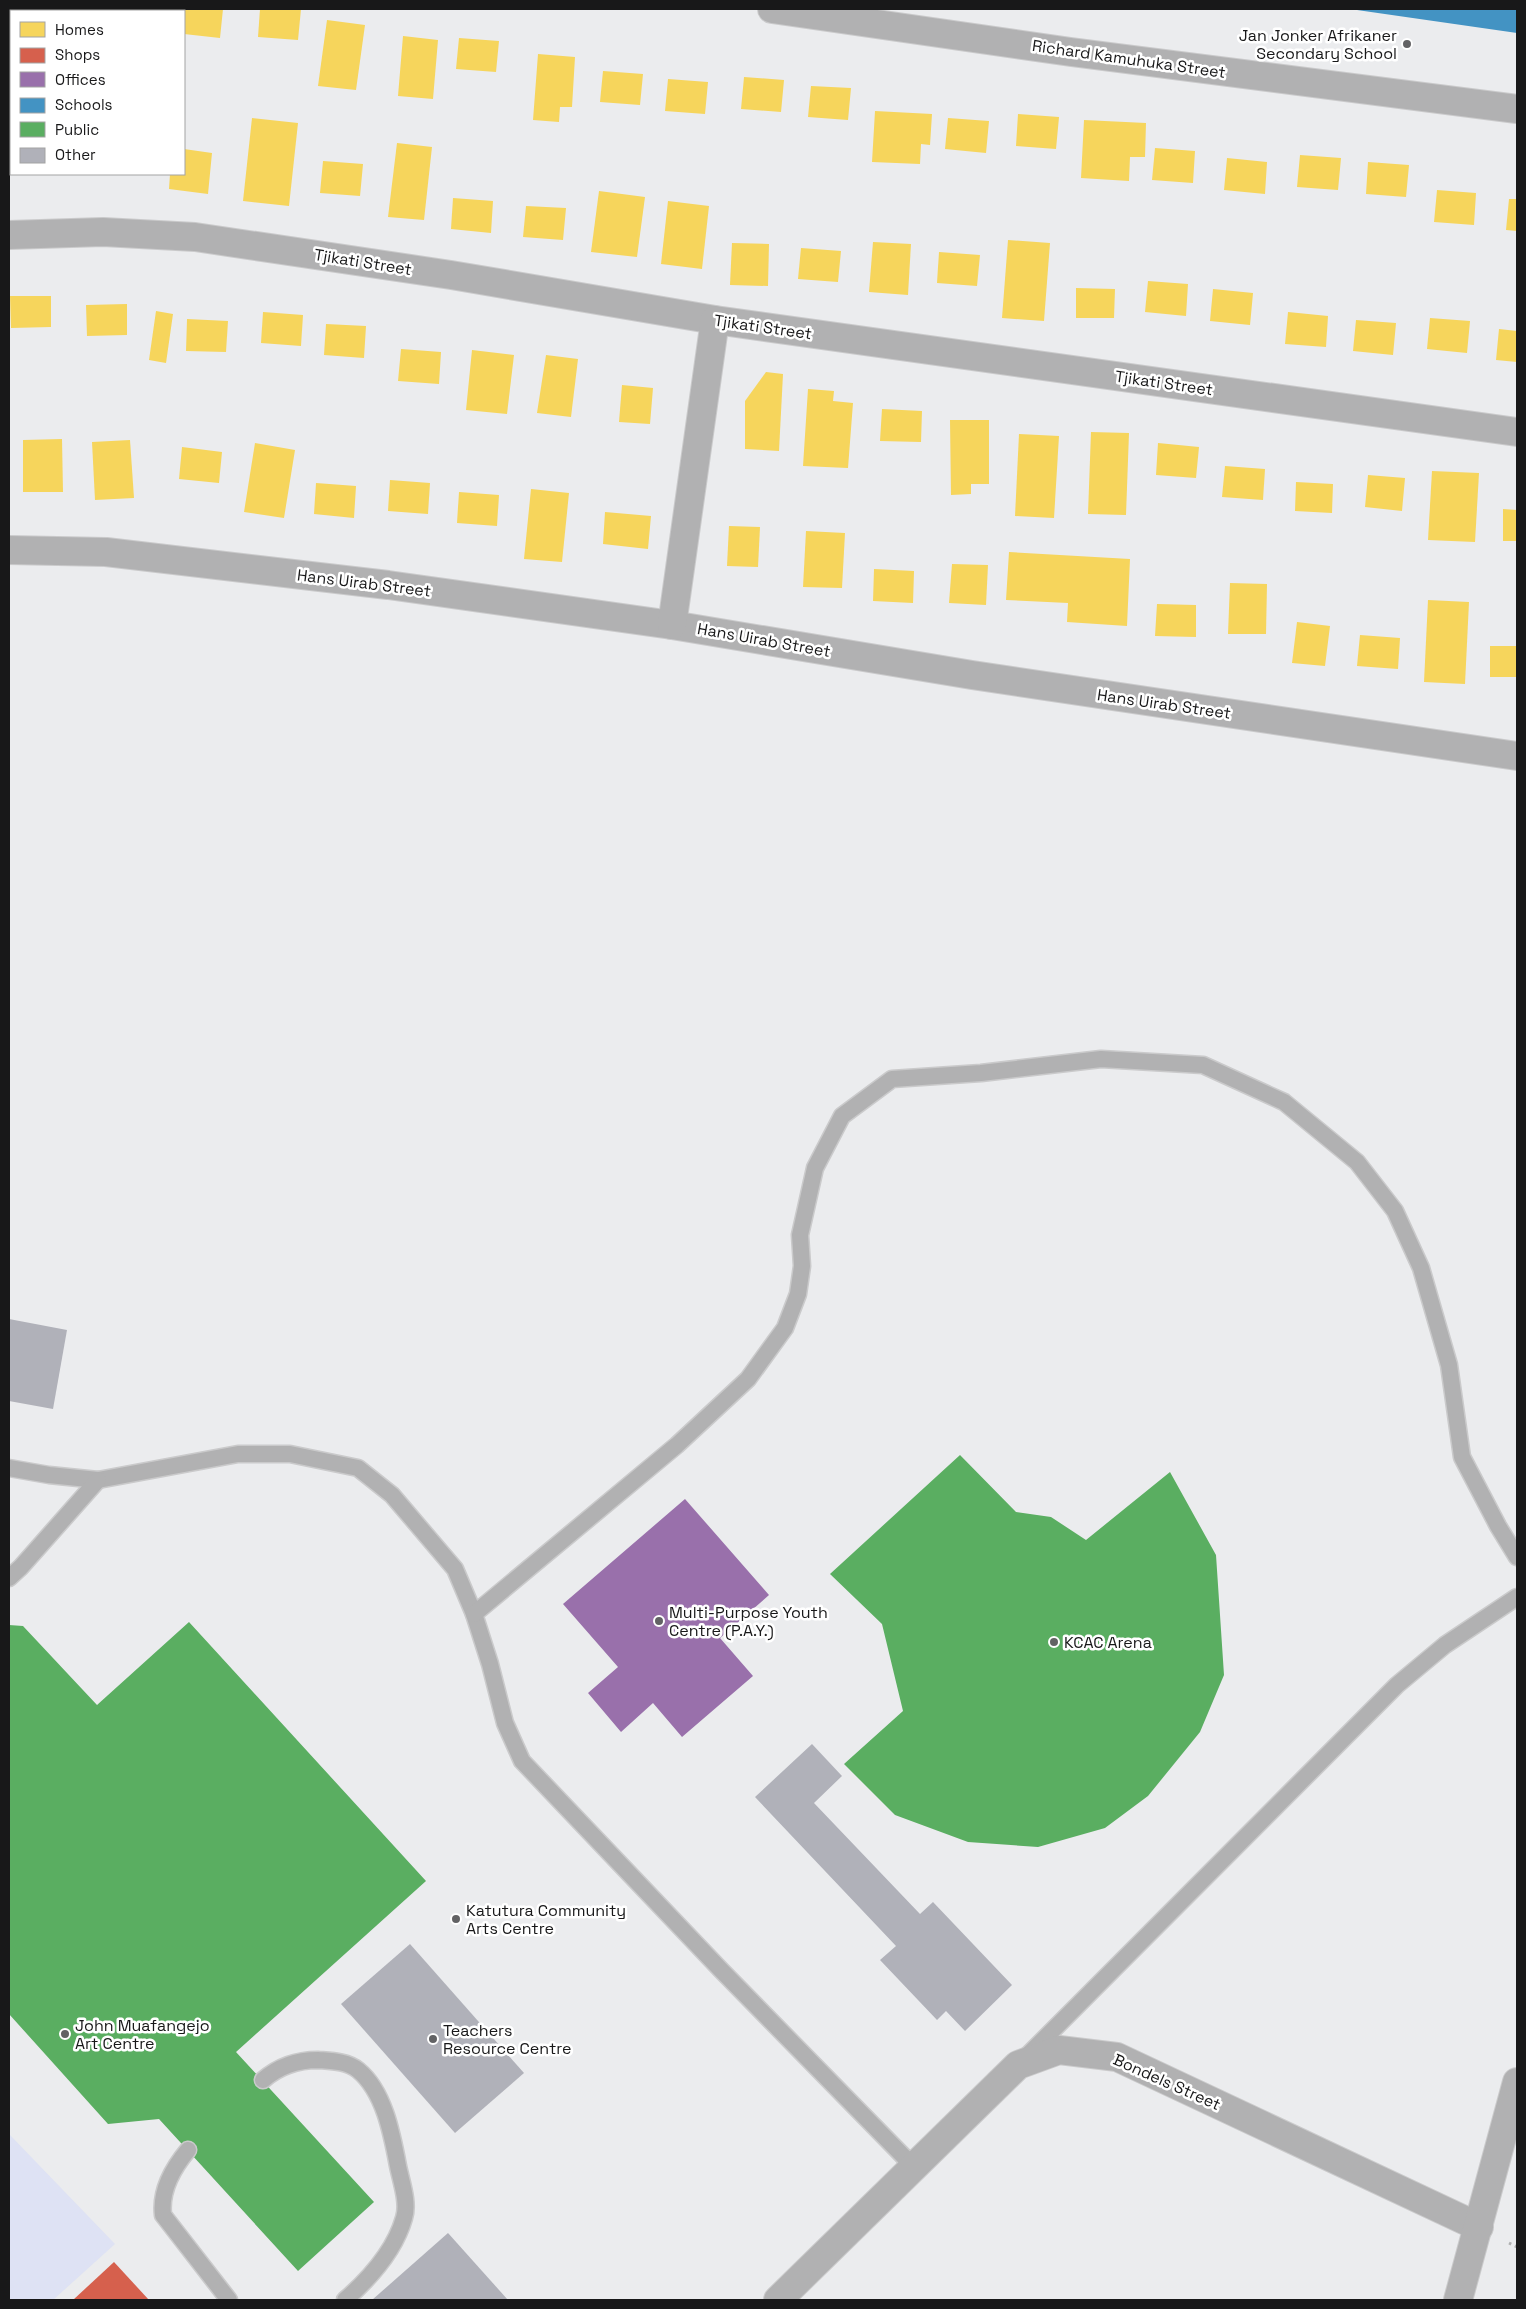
<svg xmlns="http://www.w3.org/2000/svg" width="1526" height="2309" font-family="'Space Grotesk',sans-serif">
<style>
.green{fill:#dee2f4}
.homes{fill:#f6d55c}
.shops{fill:#d6604d}
.offices{fill:#9970ab}
.schools{fill:#4393c3}
.public{fill:#5aae61}
.building{fill:#b0b1b9}
.lines{fill:none;stroke-linecap:round;stroke-linejoin:round}
.service-casing{stroke:#cacacb;stroke-width:19}
.minor-casing{stroke:#cacacb;stroke-width:30}
.tertiary-casing{stroke:#cacacb;stroke-width:30}
.path{stroke:#b0b0b1;stroke-width:3;stroke-dasharray:2.5 4;stroke-linecap:butt}
.service{stroke:#b1b1b2;stroke-width:16}
.minor{stroke:#b1b1b2;stroke-width:28}
.tertiary{stroke:#b1b1b2;stroke-width:28}
.poi-dot{fill:#626264;stroke:#fff;stroke-width:2}
.labels{text-anchor:middle;dominant-baseline:central;stroke-width:5;stroke-linejoin:round;paint-order:stroke}
.poi-label{font-size:16px;fill:#181819;stroke:#fff;text-anchor:start}
.street-label{font-size:16px;fill:#181819;stroke:#fff}
</style>
<rect width="100%" height="100%" fill="#ebecee"/>
<path class="green" d="M9 2134 115 2244 53 2300H9Z"/>
<g class="homes">
<rect x="10" y="9" width="41" height="2"/>
<rect x="82" y="9" width="35" height="2"/>
<path d="M166 9H223L220 38 184 34V11H166Z"/>
<path d="M260 9H301L298 40 258 37Z"/>
<path d="M327 20 365 25 356 90 318 86Z"/>
<path d="M403 36 438 40 433 99 398 96Z"/>
<path d="M459 38 499 41 496 72 456 69Z"/>
<path d="M538 54 575 57 572 107H560L559 122 533 120Z"/>
<path d="M603 71 643 74 640 105 600 102Z"/>
<path d="M744 77 784 80 781 112 741 109Z"/>
<path d="M668 79 708 82 705 114 665 111Z"/>
<path d="M811 86 851 88 848 120 808 117Z"/>
<path d="M875 111 932 114 930 145 921 144 920 164 872 162Z"/>
<path d="M1018 114 1059 117 1056 149 1016 146Z"/>
<path d="M252 118 298 123 289 206 243 201Z"/>
<path d="M948 118 989 121 986 153 945 149Z"/>
<path d="M1084 120 1146 123 1145 157H1130L1129 181 1081 178Z"/>
<path d="M397 143 432 147 424 220 388 217Z"/>
<path d="M1155 148 1195 151 1193 183 1152 180Z"/>
<path d="M184 149 212 153 208 194 169 189 170 174H184Z"/>
<path d="M1300 155 1341 158 1338 190 1297 187Z"/>
<path d="M1227 158 1267 162 1265 194 1224 190Z"/>
<path d="M323 161 363 164 360 196 320 193Z"/>
<path d="M1368 162 1409 165 1406 197 1366 194Z"/>
<path d="M1437 190 1476 193 1474 225 1434 222Z"/>
<path d="M599 191 645 197 637 257 591 252Z"/>
<path d="M453 198 493 201 491 233 451 229Z"/>
<path d="M1509 199H1517V231L1506 230Z"/>
<path d="M668 201 709 206 702 269 661 264Z"/>
<path d="M526 206 566 208 563 240 523 237Z"/>
<path d="M1008 240 1050 243 1044 321 1002 318Z"/>
<path d="M873 242 911 244 908 295 869 292Z"/>
<path d="M732 243 769 244 768 286 730 285Z"/>
<path d="M801 248 841 251 838 282 798 279Z"/>
<path d="M939 252 980 255 977 286 937 283Z"/>
<path d="M1148 281 1188 284 1186 316 1145 312Z"/>
<path d="M1076 288 1115 289 1114 318H1076Z"/>
<path d="M1213 289 1253 293 1250 325 1210 321Z"/>
<path d="M10 296H51V327L11 328Z"/>
<path d="M127 304V335L87 336 86 305Z"/>
<path d="M156 311 173 314 166 363 149 360Z"/>
<path d="M263 312 303 315 301 346 261 343Z"/>
<path d="M1288 312 1328 316 1326 347 1285 344Z"/>
<path d="M1430 318 1470 321 1467 353 1427 349Z"/>
<path d="M187 319 228 321 226 352 186 351Z"/>
<path d="M1356 320 1396 323 1393 355 1353 351Z"/>
<path d="M326 324 366 326 364 358 324 355Z"/>
<path d="M1499 329 1517 331V362L1496 360Z"/>
<path d="M401 349 441 352 439 384 398 381Z"/>
<path d="M472 350 514 355 507 414 466 410Z"/>
<path d="M546 355 578 359 571 417 537 413Z"/>
<path d="M766 372 783 374 779 451 745 449V401Z"/>
<path d="M622 385 653 388 650 424 619 422Z"/>
<path d="M808 389 834 391 833 401 853 403 848 468 803 466Z"/>
<path d="M882 409 922 411 921 442 880 441Z"/>
<path d="M950 420H989V484H971V494L951 495Z"/>
<path d="M1091 432 1129 433 1126 515 1088 514Z"/>
<path d="M1019 434 1059 436 1054 518 1015 516Z"/>
<path d="M62 439 63 492H23V440Z"/>
<path d="M130 440 134 498 95 500 92 442Z"/>
<path d="M255 443 295 450 284 518 244 512Z"/>
<path d="M1158 443 1199 447 1196 478 1156 475Z"/>
<path d="M182 447 222 452 219 483 179 479Z"/>
<path d="M1225 466 1265 469 1263 500 1222 497Z"/>
<path d="M1432 471 1479 473 1475 542 1428 540Z"/>
<path d="M1368 475 1405 478 1402 511 1365 507Z"/>
<path d="M390 480 430 483 428 514 388 511Z"/>
<path d="M1296 482 1333 484 1332 513 1295 511Z"/>
<path d="M316 483 356 486 354 518 314 514Z"/>
<path d="M531 489 569 493 562 562 524 559Z"/>
<path d="M459 492 499 495 497 526 457 523Z"/>
<path d="M1503 509 1517 510V541H1503Z"/>
<path d="M605 512 651 516 648 549 603 544Z"/>
<path d="M729 526 760 527 758 567 727 566Z"/>
<path d="M806 531 845 533 842 588 803 587Z"/>
<path d="M1009 552 1130 559 1127 626 1067 622 1068 603 1006 600Z"/>
<path d="M952 564 988 565 986 605 949 603Z"/>
<path d="M874 569 914 571 913 603 873 601Z"/>
<path d="M1230 583 1267 584 1266 634H1228Z"/>
<path d="M1428 600 1469 602 1465 684 1424 682Z"/>
<path d="M1157 604 1196 605V637L1155 636Z"/>
<path d="M1297 622 1330 626 1325 666 1292 663Z"/>
<path d="M1360 635 1400 638 1398 669 1357 666Z"/>
<rect x="1490" y="646" width="27" height="31"/>
</g>
<path class="shops" d="M114 2262 149 2300H73Z"/>
<path class="offices" d="M685 1499 769 1595 720 1638 753 1676 682 1737 653 1703 621 1732 588 1693 618 1667 563 1604Z"/>
<path class="schools" d="M1358 9H1517V33L1357 10Z"/>
<g class="public">
<path d="M960 1455 1016 1512 1051 1517 1086 1540 1170 1472 1216 1555 1224 1675 1200 1732 1148 1796 1105 1828 1038 1847 968 1842 895 1815 844 1764 903 1711 882 1624 830 1574Z"/>
<path d="M189 1622 426 1881 236 2052 374 2202 298 2271 159 2119 108 2124 9 2014V1625L23 1626 97 1705Z"/>
</g>
<g class="building">
<path d="M9 1319 67 1330 53 1409 9 1401Z"/>
<path d="M812 1744 842 1776 814 1803 920 1914 933 1902 1012 1985 965 2031 946 2011 937 2020 880 1960 896 1946 755 1797Z"/>
<path d="M410 1944 524 2073 455 2133 341 2004Z"/>
<path d="M448 2233 508 2300H372Z"/>
</g>
<g class="lines">
<defs>
<g id="service">
<path d="M9 1468 49 1475 98 1480 238 1454H290L358 1468 392 1495 455 1569 474 1614 490 1664 505 1723 522 1761 721 1970 914 2167"/>
<path d="M9 1578 21 1567 98 1480"/>
<path d="M474 1614 677 1445 748 1379 785 1328 798 1294 802 1266 800 1235 815 1168 842 1116 892 1079 981 1073 1101 1059 1203 1065 1284 1102 1357 1162 1395 1211 1421 1268 1449 1365 1462 1457 1498 1526 1517 1557"/>
<path d="M1026 2057 1397 1685 1445 1645 1517 1597"/>
<path d="M263 2080C279 2066 297 2060 318 2060 331 2061 347 2061 358 2070 384 2091 392 2134 398 2166 401 2181 409 2203 404 2218 395 2250 369 2279 345 2300"/>
<path d="M188 2150C173 2168 160 2190 163 2215L229 2300"/>
</g>
<g id="minor">
<path d="M772 9 1071 52 1517 109"/>
<path d="M9 235 103 232 195 237 451 275 715 320 1517 432"/>
<path d="M9 550 106 552 388 585 672 625 972 675 1517 756"/>
<path d="M672 625 715 320"/>
<path d="M778 2300 1018 2065 1059 2050 1117 2057 1479 2227"/>
</g>
<path id="tertiary" d="M1458 2300 1517 2082"/>
</defs>
<use href="#service" class="service-casing"/>
<use href="#minor" class="minor-casing"/>
<use href="#tertiary" class="tertiary-casing"/>
<path class="path" d="M1509 2243 1517 2247"/>
<use href="#service" class="service"/>
<use href="#minor" class="minor"/>
<use href="#tertiary" class="tertiary"/>
</g>
<g class="poi-dot">
<circle cx="1407" cy="44" r="5"/>
<circle cx="659" cy="1621" r="5"/>
<circle cx="1054" cy="1642" r="5"/>
<circle cx="456" cy="1919" r="5"/>
<circle cx="65" cy="2034" r="5"/>
<circle cx="433" cy="2039" r="5"/>
</g>
<g class="labels">
<g class="poi-label">
<text x="1397" y="35" text-anchor="end">Jan Jonker Afrikaner<tspan x="1397" dy="18">Secondary School</tspan></text>
<text x="669" y="1612">Multi-Purpose Youth<tspan x="669" dy="18">Centre (P.A.Y.)</tspan></text>
<text x="1064" y="1642">KCAC Arena</text>
<text x="466" y="1910">Katutura Community<tspan x="466" dy="18">Arts Centre</tspan></text>
<text x="75" y="2025">John Muafangejo<tspan x="75" dy="18">Art Centre</tspan></text>
<text x="443" y="2030">Teachers<tspan x="443" dy="18">Resource Centre</tspan></text>
</g>
<g class="street-label">
<text transform="translate(1129 59) rotate(8)">Richard Kamuhuka Street</text>
<text transform="translate(363 262) rotate(9)">Tjikati Street</text>
<text transform="translate(763 327) rotate(8)">Tjikati Street</text>
<text transform="translate(1164 383) rotate(8)">Tjikati Street</text>
<text transform="translate(364 583) rotate(7)">Hans Uirab Street</text>
<text transform="translate(764 640) rotate(10)">Hans Uirab Street</text>
<text transform="translate(1164 704) rotate(8)">Hans Uirab Street</text>
<text transform="translate(1167 2082) rotate(24)">Bondels Street</text>
</g>
</g>
<rect width="1526" height="2309" fill="none" stroke="#181819" stroke-width="20"/>
<rect x="10" y="10" width="175" height="165" fill="#ffffff" stroke="#a3a3a3"/>
<rect x="20" y="22" width="25" height="15" fill="#f6d55c" stroke="#a3a3a3"/>
<text x="55" y="35" font-size="15" fill="#181819">Homes</text>
<rect x="20" y="48" width="25" height="15" fill="#d6604d" stroke="#a3a3a3"/>
<text x="55" y="60" font-size="15" fill="#181819">Shops</text>
<rect x="20" y="72" width="25" height="15" fill="#9970ab" stroke="#a3a3a3"/>
<text x="55" y="85" font-size="15" fill="#181819">Offices</text>
<rect x="20" y="98" width="25" height="15" fill="#4393c3" stroke="#a3a3a3"/>
<text x="55" y="110" font-size="15" fill="#181819">Schools</text>
<rect x="20" y="122" width="25" height="15" fill="#5aae61" stroke="#a3a3a3"/>
<text x="55" y="135" font-size="15" fill="#181819">Public</text>
<rect x="20" y="148" width="25" height="15" fill="#b0b1b9" stroke="#a3a3a3"/>
<text x="55" y="160" font-size="15" fill="#181819">Other</text>
</svg>
